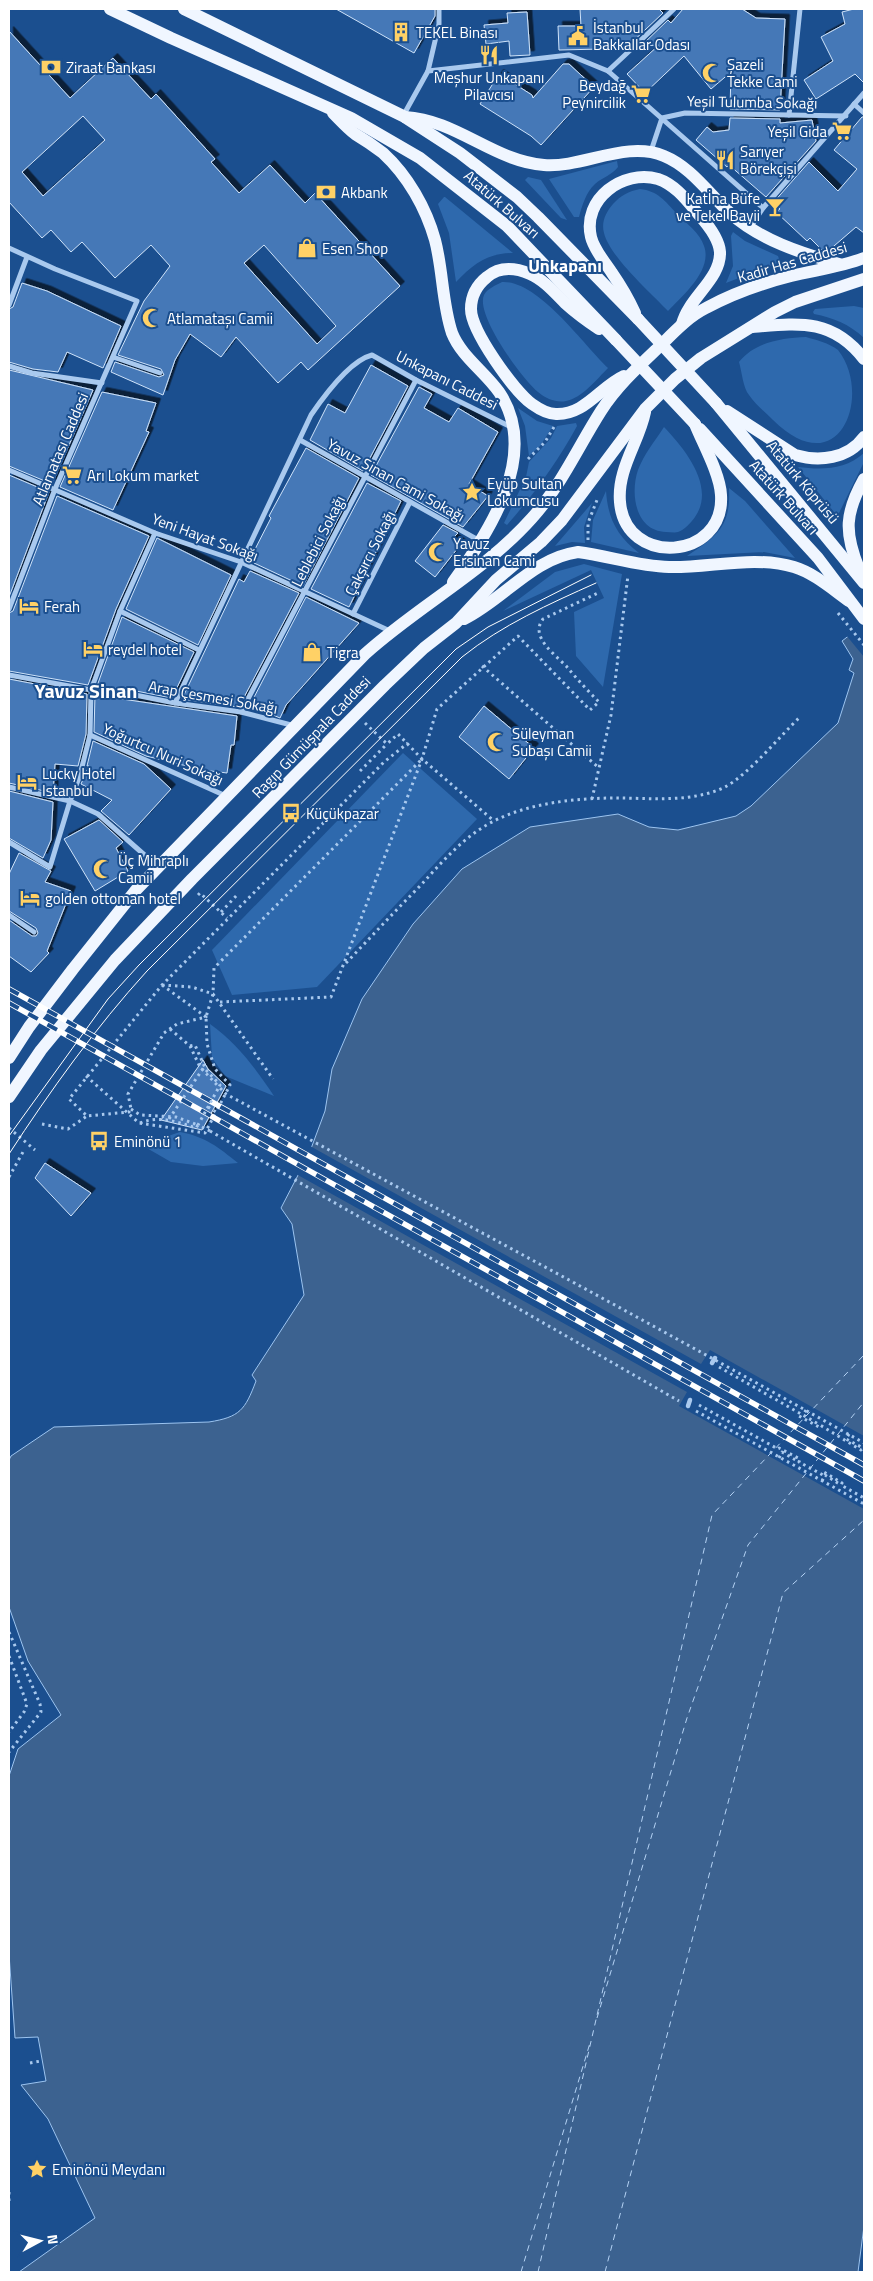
<svg xmlns="http://www.w3.org/2000/svg" width="873" height="2281" font-family="'Titillium Web',sans-serif">
<style>
.green{fill:#2e69ad}
.water{fill:#3c6290;stroke:#9cc4f0}
.pier{fill:#1b4f8f}
.lines{fill:none;stroke-linecap:round;stroke-linejoin:round}
.ferry{stroke:#b5d3f5;stroke-width:1;stroke-dasharray:6 5;stroke-linecap:butt}
.building{fill:#4478b7;stroke:#cfe3fa;fill-rule:evenodd;filter:url(#shadow)}
.path{stroke:#a9c9ee;stroke-width:3;stroke-dasharray:2.5 4;stroke-linecap:butt}
.pedestrian{stroke:#a9c9ee;stroke-width:4.5}
.minor{stroke:#a9c9ee;stroke-width:5}
.primary{stroke:#f0f6ff;stroke-width:12}
.tram{stroke:#fff;stroke-width:1}
.rail-casing{stroke:#fff;stroke-width:5.5}
.rail{stroke:#1b4f8f;stroke-width:4;stroke-dasharray:11;stroke-linecap:butt}
.path-bridge{stroke:#a9c9ee;stroke-width:3;stroke-dasharray:2.5 4;stroke-linecap:butt}
.primary-bridge{stroke:#f0f6ff;stroke-width:12}
.labels{text-anchor:middle;dominant-baseline:central;stroke-width:4;stroke-linejoin:round;paint-order:stroke}
.poi-label{font-size:15px;fill:#fff;stroke:#1b4f8f;text-anchor:start}
.street-label{font-size:15px;fill:#fff;stroke:#1b4f8f}
.quarter-label{font-size:18px;font-weight:bold;fill:#fff;stroke:#1b4f8f}
.district-label{font-size:20px;font-weight:bold;fill:#fff;stroke:#1b4f8f}
</style>
<defs>
<filter id="shadow"><feDropShadow dx="4.5" dy="-4.5" stdDeviation="0" flood-color="#0009"/></filter>
</defs>
<rect width="100%" height="100%" fill="#1b4f8f"/>
<g class="green">
<path d="M617 161 618 167C612 175 603 177 595 184 586 192 582 206 579 217H574L549 179Z"/>
<path d="M528 177 541 180 567 220 561 218 525 180Z"/>
<path d="M640 189C658 191 665 201 677 214 686 223 700 233 704 246 713 270 682 296 668 311 650 292 610 257 604 233 601 222 606 212 613 204 620 196 629 191 640 189Z"/>
<path d="M444 197H445L513 253C488 253 473 264 456 282L449 233 438 204Z"/>
<path d="M733 232 745 241 778 256 780 262 726 283 733 266 731 236Z"/>
<path d="M502 282C538 280 583 344 608 368 597 379 582 398 566 401 557 403 546 399 538 392 523 380 475 315 484 295 487 289 496 285 502 282Z"/>
<path d="M854 306 864 308V338C849 324 834 318 814 314L813 312 815 309Z"/>
<path d="M806 337C816 340 829 343 838 350 873 394 840 486 773 420 765 412 755 404 749 395 743 388 742 372 739 362 755 342 782 338 806 337Z"/>
<path d="M518 408 537 421 553 426 540 446 529 456 525 426Z"/>
<path d="M576 423 577 426C557 463 534 494 507 525L504 523 526 477 529 462 551 438 557 426Z"/>
<path d="M664 427C685 449 716 487 695 517 691 523 684 530 678 532 675 533 670 532 666 532 635 531 630 493 638 470 644 454 655 441 664 427Z"/>
<path d="M864 453V462L839 513 834 512 798 467C822 470 845 470 864 453Z"/>
<path d="M729 488 745 501 795 558 764 552 687 556C717 536 731 527 729 488Z"/>
<path d="M606 491C608 519 617 536 639 553L591 542 593 520Z"/>
<path d="M592 503 584 527 585 543 572 542 555 546Z"/>
<path d="M584 564 622 574 603 687 576 656 574 612 604 598 591 570 503 611 555 572Z"/>
<path d="M403 753 477 819 317 987 232 995 212 950Z"/>
<path d="M210 1024C237 1043 256 1069 274 1096L225 1076 212 1058Z"/>
<path d="M180 1132C206 1137 218 1147 238 1163L203 1166 171 1162 145 1147 162 1138Z"/>
</g>
<path class="water" d="M864 624V2226L858 2272H19L95 2218 48 2119 21 2085 46 2081 38 2037 15 2038 9 1954V1776L18 1749 61 1715 28 1661 9 1607V1460L11 1456 54 1427 209 1422C240 1417 245 1410 256 1381L252 1375 304 1295 292 1224 281 1208 309 1154 325 1111 332 1069 362 999 413 924 462 869 530 827 618 814 649 827 678 830 736 816 751 806 838 723 854 673 849 670 853 659 842 641Z"/>
<g class="pier">
<path d="M864 622V657L846 635Z"/>
<path d="M310 1146 701 1364 710 1350 864 1436V1509L679 1406 687 1392 296 1174Z"/>
</g>
<g class="lines">
<g class="ferry">
<path d="M597 2018 687 1718 748 1545 864 1402"/>
<path d="M521 2272 590 2043"/>
<path d="M538 2272 712 1515 864 1355"/>
<path d="M605 2272 783 1593 864 1520"/>
</g>
</g>
<g class="building">
<path d="M336 9H435V16L414 53Z"/>
<path d="M580 9H659L663 13 628 46 602 47V49L559 50 558 26H581Z"/>
<path d="M683 9H742L756 18 785 19 780 110 730 109 731 72 711 89 684 56 645 93 627 74 659 45 641 46 668 20 671 23Z"/>
<path d="M854 9H864V83L855 74 816 99 804 80 833 61 821 37 845 24 842 12Z"/>
<path d="M527 12 530 55 510 56 509 41 486 44 484 25 508 23 507 13Z"/>
<path d="M9 31 70 98 113 58 151 99 156 94 215 159 211 162 239 193 270 165 305 203 315 193 400 286 308 370 301 362 278 383 236 337 221 357 190 334 175 360 163 395 111 372 115 362 159 377 164 375 161 369 118 355 144 301 170 266 151 245 115 278 82 242 71 252 51 230 42 238 9 202ZM83 116 105 140 43 196 22 172ZM264 245 336 326 317 344 244 263Z"/>
<path d="M563 64H569L594 87 541 145 531 136 480 104 499 74 532 95 533 98Z"/>
<path d="M862 117H864V233L856 227 827 252 822 250 810 238 807 241 776 212 780 209 773 203 809 162 838 191 857 169 834 150Z"/>
<path d="M730 118 780 119V123L812 120 816 141 766 197 729 165 727 167 696 140 707 127 713 132 729 130Z"/>
<path d="M22 283 47 291 121 326 103 368 67 352 58 372 33 369 9 362V309L13 307Z"/>
<path d="M371 365 408 386 363 471 310 440 328 404 345 413Z"/>
<path d="M9 370 93 390 52 484 9 466Z"/>
<path d="M419 387 432 394 424 408 449 422 458 408 498 432 469 484 488 496 463 527 371 475Z"/>
<path d="M102 392 156 403 146 431 149 432 113 510 60 487Z"/>
<path d="M306 448 359 478 303 586 254 563 257 558 252 555 271 518 269 516Z"/>
<path d="M9 475 49 492 9 597Z"/>
<path d="M367 483 401 501 349 607 311 589Z"/>
<path d="M57 496 149 536 116 609 88 685 9 671V613L13 611Z"/>
<path d="M443 525 458 533 453 538 461 544 435 577 415 561Z"/>
<path d="M157 538 231 575 198 645 126 609Z"/>
<path d="M250 571 299 593 242 701 239 699 238 707 182 699 239 579 244 582Z"/>
<path d="M306 597 359 623 286 705 280 718 250 705Z"/>
<path d="M122 617 194 652 172 698 131 690 97 686Z"/>
<path d="M9 679 87 694 86 734 78 766 55 764 53 793 9 783Z"/>
<path d="M95 695 237 716 234 745H231L227 773 203 770 146 756 94 732Z"/>
<path d="M484 706 534 748 509 779 459 737Z"/>
<path d="M93 741 144 764 171 789 129 835 101 811 112 800 81 784 89 766H87Z"/>
<path d="M9 791 53 802 51 840 43 858 9 838Z"/>
<path d="M99 820 123 842 116 848 128 871 95 891 64 839Z"/>
<path d="M19 853 51 871 45 882 71 891 47 951 49 953 31 972 9 956V920L32 936H36L38 933 36 928 9 911V874Z"/>
<path d="M203 1060 208 1069 226 1086 202 1130 161 1120Z"/>
<path d="M45 1163 91 1193 71 1216 35 1178Z"/>
</g>
<g class="lines">
<g class="path">
<path d="M528 459 545 442 554 427"/>
<path d="M795 470 836 518"/>
<path d="M588 540V523L597 500"/>
<path d="M838 613 864 645"/>
<path d="M482 666 599 768"/>
<path d="M365 723 387 744 398 734 422 759 494 821"/>
<path d="M360 771 387 744"/>
<path d="M592 799 611 715 628 575"/>
<path d="M198 895 200 893 227 918"/>
<path d="M221 912 237 895"/>
<path d="M346 963C371 937 395 911 420 886 442 862 464 836 494 821 529 803 576 798 616 798 651 798 692 803 725 787 749 774 779 737 800 717"/>
<path d="M162 985 206 1017 177 1024 164 1033 128 1094 131 1109 129 1112 87 1116 69 1099 162 985 384 762 408 743"/>
<path d="M162 985 192 987 213 994 273 1079"/>
<path d="M220 1002 331 997 422 759 437 709 518 636 590 710 599 702C588 691 577 679 567 667 556 655 529 637 543 619L600 592"/>
<path d="M170 1029 190 1046 200 1067 219 1087"/>
<path d="M190 1046 195 1045 206 1070 220 1085 219 1087"/>
<path d="M86 1076 139 1123 205 1133 216 1112"/>
<path d="M208 1107 216 1112 230 1085 215 1069 207 1044 206 1017 213 994 214 968 421 760"/>
<path d="M131 1109 140 1115 176 1117 198 1125"/>
<path d="M169 1119 204 1067"/>
<path d="M140 1123C160 1115 177 1122 196 1128L198 1125"/>
<path d="M42 1124 68 1129 87 1116"/>
<path d="M9 1128 35 1150"/>
<path d="M210 1131 679 1401"/>
<path d="M9 1177 23 1152"/>
<path d="M719 1367 801 1414 799 1416 819 1427 820 1425 861 1450 863 1448 864 1449"/>
<path d="M699 1405 778 1449 779 1448 800 1459 799 1462 823 1475 824 1472 842 1483 841 1485 864 1498"/>
<path d="M806 1410 803 1415 820 1425"/>
<path d="M696 1411 864 1504"/>
<path d="M849 1434 846 1439 863 1448"/>
<path d="M779 1458 782 1452 799 1462"/>
<path d="M822 1481 825 1475 841 1485"/>
<path d="M9 1632 40 1704 41 1712 9 1752"/>
<path d="M9 1656 27 1704 24 1712 9 1732"/>
<path d="M30 2063 41 2061"/>
<path d="M9 2192V2204"/>
</g>
<g class="pedestrian">
<path d="M113 357 160 373"/>
<path d="M712 1363 715 1358"/>
<path d="M688 1406 690 1400"/>
</g>
<g class="minor">
<path d="M428 71 439 24V9"/>
<path d="M608 71 674 9"/>
<path d="M854 104 864 113"/>
<path d="M789 115 800 9"/>
<path d="M403 116 428 71 569 55 608 71 763 208"/>
<path d="M651 151 662 118 685 113 846 116"/>
<path d="M750 228 763 208 864 93"/>
<path d="M9 248 55 269 137 301 55 489 9 609"/>
<path d="M9 305 27 257"/>
<path d="M9 366 32 373 102 383"/>
<path d="M300 440 480 541"/>
<path d="M9 470 155 533 241 562 390 631"/>
<path d="M120 611 199 650"/>
<path d="M353 614 410 502"/>
<path d="M9 675 91 690 130 694 175 703 241 712 295 726"/>
<path d="M175 703 311 415C324 396 349 361 372 355L416 380 511 427"/>
<path d="M241 712 416 380"/>
<path d="M90 735 226 796"/>
<path d="M9 787 70 801 98 814 157 866"/>
<path d="M9 842 50 867 70 801 80 775 90 735 91 690 120 611 155 533"/>
<path d="M9 915 34 932"/>
</g>
<g class="primary">
<path d="M110 9 171 38 351 118 420 158 507 226 616 340"/>
<path d="M184 9 403 116 460 153 517 197 538 217 638 319"/>
<path d="M333 113C340 120 347 128 355 134 365 140 374 146 383 153 408 176 426 208 435 240 443 270 442 303 452 333 461 356 485 372 499 392 541 454 489 532 453 582"/>
<path d="M405 117C457 120 493 161 544 165 583 168 626 140 664 156 691 167 709 194 730 213 760 240 801 253 839 264"/>
<path d="M635 313C628 298 621 286 612 273 605 262 594 250 591 237 582 199 623 169 658 179 676 185 688 202 700 216 708 225 719 239 720 252 721 279 689 297 682 324"/>
<path d="M752 327C799 323 832 318 864 359"/>
<path d="M599 329C587 321 576 313 565 303 555 293 544 280 530 274 516 268 500 266 487 277 477 285 471 296 471 309 471 331 514 391 532 404 539 409 547 414 556 414 585 415 600 387 624 376"/>
<path d="M716 403 864 583"/>
<path d="M727 411 795 455C819 462 848 459 864 437"/>
<path d="M645 412C639 442 617 469 620 502 625 567 725 561 721 495 720 474 703 444 695 424"/>
<path d="M700 429 818 558 864 619"/>
<path d="M859 569C844 532 845 513 864 479"/>
<path d="M464 619C503 600 533 558 578 552 609 556 638 566 669 567 711 568 753 555 794 567 814 573 832 589 849 601"/>
<path d="M9 1058 29 1027 73 969 136 890 365 654C418 606 484 572 532 518 561 486 578 447 601 411 617 386 639 366 660 346 674 332 688 317 706 308 732 294 763 283 791 276 816 270 841 267 864 258"/>
<path d="M9 1097 41 1050 115 960 192 879 385 685 424 648 456 623 496 580 541 542 562 520 645 409 675 379 701 358 775 312 795 302 864 279"/>
</g>
<g class="tram">
<path d="M9 1136 108 999 139 965 456 649 488 627 591 575"/>
<path d="M9 1154C50 1091 96 1027 147 971L462 657C502 625 549 604 596 583"/>
</g>
<defs>
<g id="rail">
<path d="M9 989 864 1465"/>
<path d="M9 1003 864 1481"/>
</g>
</defs>
<use href="#rail" class="rail-casing"/>
<use href="#rail" class="rail"/>
<path class="path-bridge" d="M210 1131 198 1125 219 1087 226 1094C439 1210 653 1324 864 1443"/>
<g class="primary-bridge">
<path d="M638 319 716 403"/>
<path d="M616 340 695 424"/>
</g>
</g>
<defs>
<symbol id="building-bare" viewBox="-9 -9 18 18"><path d="M-4-6H4V6H1V3H-1V6H-4ZM-2.5-4.3h1.7v1.8h-1.7ZM.8-4.3h1.7v1.8H.8ZM-2.5-1h1.7V.8h-1.7ZM.8-1h1.7V.8H.8Z" fill="#ffd166" stroke="#1b4f8f" stroke-width="2.5" paint-order="stroke"/></symbol>
<symbol id="civic-bare" viewBox="-9 -9 18 18"><path d="M-.6-6.5H3V-4.5H.6V-3L4-1V1h2V6H-6V1h2V-1L-.6-3ZM-1.2 2.5V6h2.4V2.5Z" fill="#ffd166" stroke="#1b4f8f" stroke-width="2.5" paint-order="stroke"/></symbol>
<symbol id="restaurant-bare" viewBox="-9 -9 18 18"><path d="M-5-6h1v4h1v-4h1v4h1v-4h1v5L-1.5 .5V6h-2V.5L-5-1ZM5-6V6H3V1.5H1.5Q1.5-4 5-6Z" fill="#ffd166" stroke="#1b4f8f" stroke-width="2.5" paint-order="stroke"/></symbol>
<symbol id="bank-bare" viewBox="-9 -9 18 18"><path d="M-6-4H6V4H-6ZM0-2.3a2.3 2.3 0 1 0 0 4.6a2.3 2.3 0 1 0 0-4.6Z" fill="#ffd166" stroke="#1b4f8f" stroke-width="2.5" paint-order="stroke"/></symbol>
<symbol id="mosque-bare" viewBox="-9 -9 18 18"><path d="M3.5-4.9A6 6 0 1 0 3.5 4.9A5 5 0 1 1 3.5-4.9Z" fill="#ffd166" stroke="#1b4f8f" stroke-width="2.5" paint-order="stroke"/></symbol>
<symbol id="supermarket-bare" viewBox="-9 -9 18 18"><path d="M-6-5.5h2.5l.6 2H6L4.5 2H-2.5L-4.4-4H-6ZM-1.5 3.2a1.3 1.3 0 1 0 .1 0ZM3 3.2a1.3 1.3 0 1 0 .1 0Z" fill="#ffd166" stroke="#1b4f8f" stroke-width="2.5" paint-order="stroke"/></symbol>
<symbol id="bar-bare" viewBox="-9 -9 18 18"><path d="M-6-5H6L.8 .8V4.5H3.5V6h-7V4.5H-.8V.8Z" fill="#ffd166" stroke="#1b4f8f" stroke-width="2.5" paint-order="stroke"/></symbol>
<symbol id="shop-bare" viewBox="-9 -9 18 18"><path d="M-5-2.5h2.3a2.7 3.5 0 0 1 5.4 0H5L5.5 6h-11ZM-1.5-2.5h3a1.5 2.3 0 0 0-3 0Z" fill="#ffd166" stroke="#1b4f8f" stroke-width="2.5" paint-order="stroke"/></symbol>
<symbol id="sight-bare" viewBox="-9 -9 18 18"><path d="M0-6L1.8-2.2L6-1.7L2.9 1.2L3.7 5.4L0 3.3L-3.7 5.4L-2.9 1.2L-6-1.7L-1.8-2.2Z" fill="#ffd166" stroke="#1b4f8f" stroke-width="2.5" paint-order="stroke"/></symbol>
<symbol id="hotel-bare" viewBox="-9 -9 18 18"><path d="M-6-4.5h1.5V1H6V5H4.5V3h-9V5H-6ZM-4 0a1.8 1.8 0 1 1 3.6 0ZM.5 0V-2.5h3Q6-2.5 6 0Z" fill="#ffd166" stroke="#1b4f8f" stroke-width="2.5" paint-order="stroke"/></symbol>
<symbol id="bus-bare" viewBox="-9 -9 18 18"><path d="M-5-6H5V4H4V6H2V4H-2V6H-4V4H-5ZM-3.5-4V0h7V-4ZM-3.5 1.2v1.5H-2V1.2ZM2 1.2v1.5H3.5V1.2Z" fill="#ffd166" stroke="#1b4f8f" stroke-width="2.5" paint-order="stroke"/></symbol>
</defs>
<g fill-rule="evenodd">
<use href="#building-bare" x="387" y="18" width="28" height="28"/>
<use href="#civic-bare" x="564" y="22" width="28" height="28"/>
<use href="#restaurant-bare" x="475" y="41" width="28" height="28"/>
<use href="#bank-bare" x="37" y="53" width="28" height="28"/>
<use href="#mosque-bare" x="698" y="59" width="28" height="28"/>
<use href="#supermarket-bare" x="627" y="80" width="28" height="28"/>
<use href="#supermarket-bare" x="828" y="117" width="28" height="28"/>
<use href="#restaurant-bare" x="711" y="146" width="28" height="28"/>
<use href="#bank-bare" x="312" y="178" width="28" height="28"/>
<use href="#bar-bare" x="761" y="193" width="28" height="28"/>
<use href="#shop-bare" x="293" y="234" width="28" height="28"/>
<use href="#mosque-bare" x="138" y="304" width="28" height="28"/>
<use href="#supermarket-bare" x="58" y="461" width="28" height="28"/>
<use href="#sight-bare" x="458" y="478" width="28" height="28"/>
<use href="#mosque-bare" x="424" y="538" width="28" height="28"/>
<use href="#hotel-bare" x="15" y="592" width="28" height="28"/>
<use href="#hotel-bare" x="79" y="635" width="28" height="28"/>
<use href="#shop-bare" x="298" y="638" width="28" height="28"/>
<use href="#mosque-bare" x="483" y="728" width="28" height="28"/>
<use href="#hotel-bare" x="13" y="768" width="28" height="28"/>
<use href="#bus-bare" x="277" y="799" width="28" height="28"/>
<use href="#mosque-bare" x="89" y="855" width="28" height="28"/>
<use href="#hotel-bare" x="16" y="884" width="28" height="28"/>
<use href="#bus-bare" x="85" y="1127" width="28" height="28"/>
<use href="#sight-bare" x="23" y="2155" width="28" height="28"/>
</g>
<g class="labels">
<g class="poi-label">
<text x="593" y="27">İstanbul<tspan x="593" dy="17">Bakkallar Odası</tspan></text>
<text x="416" y="32">TEKEL Binası</text>
<text x="727" y="64">Şazeli<tspan x="727" dy="17">Tekke Cami</tspan></text>
<text x="66" y="67">Ziraat Bankası</text>
<text x="489" y="77" text-anchor="middle">Meşhur Unkapanı<tspan x="489" dy="17">Pilavcısı</tspan></text>
<text x="626" y="85" text-anchor="end">Beydağ<tspan x="626" dy="17">Peynircilik</tspan></text>
<text x="827" y="131" text-anchor="end">Yeşil Gida</text>
<text x="740" y="151">Sarıyer<tspan x="740" dy="17">Börekçişi</tspan></text>
<text x="341" y="192">Akbank</text>
<text x="760" y="198" text-anchor="end">Katİna Büfe<tspan x="760" dy="17">ve Tekel Bayii</tspan></text>
<text x="322" y="248">Esen Shop</text>
<text x="167" y="318">Atlamataşı Camii</text>
<text x="87" y="475">Arı Lokum market</text>
<text x="487" y="483">Eyüp Sultan<tspan x="487" dy="17">Lokumcusu</tspan></text>
<text x="453" y="543">Yavuz<tspan x="453" dy="17">Ersinan Cami</tspan></text>
<text x="44" y="606">Ferah</text>
<text x="108" y="649">reydel hotel</text>
<text x="327" y="652">Tigra</text>
<text x="512" y="733">Süleyman<tspan x="512" dy="17">Subaşı Camii</tspan></text>
<text x="42" y="773">Lucky Hotel<tspan x="42" dy="17">Istanbul</tspan></text>
<text x="306" y="813">Küçükpazar</text>
<text x="118" y="860">Üç Mihraplı<tspan x="118" dy="17">Camii</tspan></text>
<text x="45" y="898">golden ottoman hotel</text>
<text x="114" y="1141">Eminönü 1</text>
<text x="52" y="2169">Eminönü Meydanı</text>
</g>
<g class="street-label">
<text transform="translate(752 102) rotate(1)">Yeşil Tulumba Sokağı</text>
<text transform="translate(502 204) rotate(41)">Atatürk Bulvarı</text>
<text transform="translate(792 262) rotate(-16)">Kadir Has Caddesi</text>
<text transform="translate(447 380) rotate(27)">Unkapanı Caddesi</text>
<text transform="translate(60 449) rotate(-67)">Atlamatası Caddesi</text>
<text transform="translate(396 480) rotate(29)">Yavuz Sinan Cami Sokağı</text>
<text transform="translate(803 482) rotate(50)">Atatürk Köprüsü</text>
<text transform="translate(784 497) rotate(48)">Atatürk Bulvarı</text>
<text transform="translate(205 537) rotate(20)">Yeni Hayat Sokağı</text>
<text transform="translate(318 541) rotate(-63)">Leblebici Sokağı</text>
<text transform="translate(370 553) rotate(-63)">Çakşırcı Sokağı</text>
<text transform="translate(213 697) rotate(10)">Arap Çesmesi Sokağı</text>
<text transform="translate(311 737) rotate(-46)">Ragıp Gümüşpala Caddesi</text>
<text transform="translate(163 754) rotate(24)">Yoğurtcu Nuri Sokağı</text>
</g>
<g class="quarter-label">
<text x="565" y="265">Unkapanı</text>
</g>
<g class="district-label">
<text x="86" y="690">Yavuz Sinan</text>
</g>
</g>
<rect width="873" height="2281" fill="none" stroke="#ffffff" stroke-width="20"/>
<g transform="translate(40 2241) rotate(83)" stroke="#1b4f8f" stroke-width="4" paint-order="stroke">
<path d="M0-4L9 19L0 12L-9 19Z" fill="#ffffff"/>
<text y="-8" font-size="14" font-weight="bold" text-anchor="middle" fill="#ffffff">N</text>
</g>
</svg>
